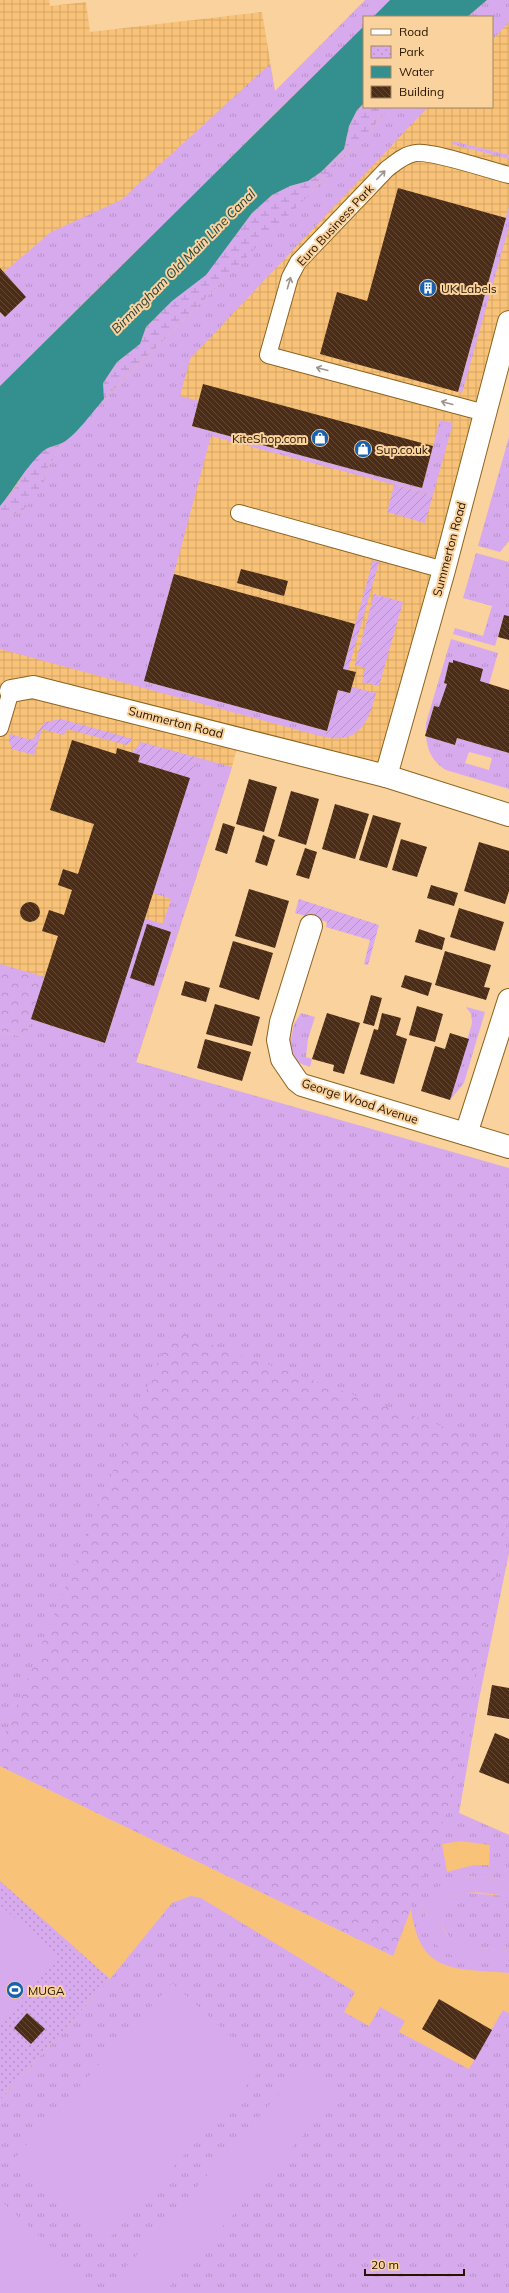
<svg xmlns="http://www.w3.org/2000/svg" width="509" height="2293" font-family="Mulish,sans-serif">
<style>
.built{fill:#f8c278}
.industrial{fill:url(#industrial-grid)}
.grass{fill:url(#grass-tufts);fill-rule:evenodd}
.forest{fill:url(#forest-crowns)}
.wetland{fill:url(#wetland-marsh)}
.park{fill:url(#park-dots)}
.garden{fill:url(#garden-furrows)}
.pitch{fill:#d7aaed}
.water{fill:#33908f}
.building{fill:url(#building-back-hatch)}
.lines{fill:none;stroke-linecap:round;stroke-linejoin:round}
.lane-casing{stroke:#8f631d;stroke-width:18}
.street-casing{stroke:#8f631d;stroke-width:24}
.lane{stroke:#fff;stroke-width:16}
.street{stroke:#fff;stroke-width:22}
.oneway{stroke:#9d958c}
.labels{text-anchor:middle;dominant-baseline:central;stroke-width:4;stroke-linejoin:round;paint-order:stroke}
.street-label{font-size:12px;fill:#261400;stroke:#f9d29d}
.poi-label{font-size:12px;fill:#261400;stroke:#f9d29d;text-anchor:start}
.water-label{font-size:13px;font-style:italic;fill:#233f3f;stroke:#f9d29d}
</style>
<defs>
<pattern id="industrial-grid" width="8" height="8" patternUnits="userSpaceOnUse"><rect width="8" height="8" fill="#f8c278"/><path d="M0 4h8M4 0v8" fill="none" stroke="#d4a666"/></pattern>
<pattern id="grass-tufts" width="24" height="20" patternUnits="userSpaceOnUse"><rect width="24" height="20" fill="#d7aaed"/><path d="M3 7l-1-3M5 7V3M7 7l1-3M15 17l-1-3M17 17v-4M19 17l1-3" fill="none" stroke="#b891c9"/></pattern>
<pattern id="forest-crowns" width="20" height="18" patternUnits="userSpaceOnUse"><rect width="20" height="18" fill="#d7aaed"/><path d="M2 6a3 3 0 1 1 6 0M12 15a3 3 0 1 1 6 0" fill="none" stroke="#b891c9"/></pattern>
<pattern id="wetland-marsh" width="20" height="14" patternUnits="userSpaceOnUse"><rect width="20" height="14" fill="#d7aaed"/><path d="M1 5h8M5 5V1M11 12h8M15 12V8" fill="none" stroke="#b891c9"/></pattern>
<pattern id="park-dots" width="8" height="8" patternUnits="userSpaceOnUse"><rect width="8" height="8" fill="#d7aaed"/><path d="M2 2h.1M6 6h.1" fill="none" stroke="#b891c9" stroke-width="1.8" stroke-linecap="round"/></pattern>
<pattern id="garden-furrows" width="10" height="10" patternUnits="userSpaceOnUse"><rect width="10" height="10" fill="#d7aaed"/><path d="M-1 1l2-2M0 10L10 0M9 11l2-2" fill="none" stroke="#b891c9"/></pattern>
<pattern id="building-back-hatch" width="6" height="6" patternUnits="userSpaceOnUse"><rect width="6" height="6" fill="#4b2c16"/><path d="M-1 5l2 2M0 0l6 6M5-1l2 2" fill="none" stroke="#624835"/></pattern>
</defs>
<rect width="100%" height="100%" fill="#f9d29d"/>
<path class="built" d="M0 1766 393 1956 445 1816 459 1813 509 1835V2293H0Z"/>
<path class="industrial" d="M0 0H49L50 6 86 2 90 32 262 12 275 91 364 79V107H492V17H425L442 0H509V322L386 776 239 739 232 767 134 1069 0 1031Z"/>
<g class="grass">
<path d="M365 0H390L373 17H364V26L0 386V312L5 317 26 297 4 272 51 232 121 200 270 64 275 91Z"/>
<path d="M487 0H509V22L492 40V17H467Z"/>
<path d="M391 107H428L190 359 180 396 199 401 192 426 422 488 440 420 453 423 433 495 211 436 145 681 327 731 324 737 0 649V518L21 512 44 481 48 467 64 442 104 399 304 200Z"/>
<path d="M453 141 509 155V159L452 144Z"/>
<path d="M509 206V227L462 393 458 392Z"/>
<path d="M509 437V541L500 552 478 546Z"/>
<path d="M476 553 509 562V616L504 615 495 646 453 634 455 628 483 636 492 606 463 598Z"/>
<path d="M451 639 498 653 489 684 480 681 453 661V663L449 662 444 682 447 684 439 707 434 706 425 736 455 745 457 738 509 753V789L446 770C428 759 425 743 426 723ZM469 752 492 758 489 770 465 763Z"/>
<path d="M196 757 232 767 136 1062 509 1168V1553L479 1699 459 1813 509 1835V1880L467 1876 424 1912 471 1960 509 1964V1973C454 1968 420 1975 411 1909L393 1956 0 1766V1031L25 1038 31 1019 105 1043 144 918 163 924 171 899 153 893ZM147 925 171 932 154 985ZM461 1841 490 1845 489 1865H474L447 1872 442 1844Z"/>
<path d="M466 1007 485 1012 464 1083 450 1100 472 1023 471 1014Z"/>
<path d="M301 1013 315 1017 308 1039 306 1057 312 1059 310 1067 299 1063 297 1067 289 1047 294 1024Z"/>
<path d="M465 1893 509 1896V1951C492 1949 473 1949 457 1942 443 1935 435 1916 446 1903 451 1897 458 1896 465 1893Z"/>
<path d="M191 1896 201 1898 355 1992 344 2012 369 2026 380 2007 405 2021 399 2032 469 2069 503 2010 509 2013V2293H0V2100L110 1979 172 1903Z"/>
</g>
<g class="forest">
<path d="M0 964 45 977 25 1038 0 1031Z"/>
<path d="M171 1330 509 1450V1512L447 1811 393 1956 0 1766V1746Z"/>
</g>
<g class="wetland">
<path d="M364 103V107H391L304 200 104 399 103 383 117 362 140 344 146 327 231 240 252 213 272 195 290 186 308 181 321 172 344 149 349 126 357 110Z"/>
<path d="M64 442 48 467 44 481 34 498 21 512 0 518V506L16 486 28 466 43 450Z"/>
</g>
<path class="park" d="M0 1881 110 1979 0 2100Z"/>
<g class="garden">
<path d="M394 485 433 495 425 523 387 512Z"/>
<path d="M373 560 379 562 348 670 343 669Z"/>
<path d="M374 594 403 602 379 686 362 682 365 668 355 665Z"/>
<path d="M352 687 376 693C369 721 360 744 325 737L338 690 350 693Z"/>
<path d="M61 719 133 739 127 745 67 729 64 735 42 729 34 755 12 749 9 741V734L32 740 45 722Z"/>
<path d="M141 742 196 757 190 778 138 762 140 755 132 753Z"/>
<path d="M299 899 379 925 368 965 364 964 370 940 326 927 327 922 295 913Z"/>
</g>
<g class="pitch">
<path d="M467 1876 509 1880V1896C495 1895 477 1890 463 1894 438 1900 432 1931 458 1942 474 1949 492 1949 509 1951V1964C487 1962 457 1963 439 1947 432 1942 429 1934 427 1927 418 1897 440 1879 467 1876Z"/>
<path d="M0 1905 59 1957 0 2023Z"/>
<path d="M172 1983 264 2066 106 2242 14 2159Z"/>
<path d="M308 2061 342 2091 164 2293H122L111 2284Z"/>
<path d="M0 2200 101 2293H0Z"/>
</g>
<g class="water">
<path d="M390 0H487L467 17H373Z"/>
<path d="M364 26V103L357 110 349 126 344 149 321 172 308 181 290 186 272 195 252 213 206 275 172 301 146 327 140 344 117 362 103 383 104 399C93 411 78 433 64 442 57 446 48 446 42 452 25 468 15 488 0 506V386Z"/>
</g>
<g class="building">
<path d="M398 188 506 218 458 392 320 354 337 292 367 301Z"/>
<path d="M0 268 26 297 5 317 0 312Z"/>
<path d="M203 384 433 446 422 488 192 426Z"/>
<path d="M241 569 288 581 284 596 237 583Z"/>
<path d="M174 574 355 624 343 669 356 672 350 693 338 690 327 731 144 681Z"/>
<path d="M504 615 509 616V640L498 637Z"/>
<path d="M453 660 483 669 480 681 509 690V753L457 738 455 745 425 736 434 706 439 707 447 684 444 683 449 662 453 663Z"/>
<path d="M72 740 116 754 117 748 140 755 138 762 190 778 105 1043 31 1019 58 936 42 931 49 910 64 915 72 890 58 885 63 869 78 874 94 824 50 810Z"/>
<path d="M249 779 277 787 264 832 236 824Z"/>
<path d="M291 791 319 799 306 845 278 836Z"/>
<path d="M335 804 369 814 355 859 322 849Z"/>
<path d="M373 815 401 823 387 868 359 860Z"/>
<path d="M223 823 235 827 227 854 215 850Z"/>
<path d="M263 835 275 840 267 866 255 862Z"/>
<path d="M401 839 427 847 417 877 392 870Z"/>
<path d="M479 842 509 851V891L505 904 464 891Z"/>
<path d="M305 848 317 852 309 879 296 875Z"/>
<path d="M431 885 458 893 454 906 427 898Z"/>
<path d="M249 889 289 901 275 948 235 936Z"/>
<circle cx="30" cy="912" r="10"/>
<path d="M459 908 504 922 495 951 450 937Z"/>
<path d="M147 924 171 932 154 986 130 978Z"/>
<path d="M419 929 445 938 442 950 415 942Z"/>
<path d="M233 941 273 953 259 1000 219 987Z"/>
<path d="M445 951 491 965 484 987 490 988 486 1000 435 985Z"/>
<path d="M405 975 432 983 428 996 401 987Z"/>
<path d="M185 981 210 988 206 1002 181 995Z"/>
<path d="M371 995 382 998 374 1026 363 1023Z"/>
<path d="M215 1004 260 1017 252 1046 206 1034Z"/>
<path d="M417 1006 443 1014 435 1042 409 1035Z"/>
<path d="M327 1013 360 1023 344 1074 333 1071 334 1065 312 1059Z"/>
<path d="M382 1013 401 1018 396 1035 407 1039 394 1084 360 1074 374 1029 378 1030Z"/>
<path d="M450 1033 469 1039 450 1100 421 1091 435 1046 445 1049Z"/>
<path d="M205 1039 251 1052 242 1081 197 1068Z"/>
<path d="M492 1685 509 1688V1719L487 1715Z"/>
<path d="M495 1733 509 1739V1784L479 1772Z"/>
<path d="M439 1999 492 2030 475 2060 422 2029Z"/>
<path d="M27 2013 45 2029 31 2044 14 2028Z"/>
</g>
<g class="lines">
<defs>
<g id="lane">
<path d="M485 413 268 355 290 277 298 262 387 169C395 163 405 154 416 153 434 151 488 170 509 175"/>
<path d="M239 513 444 570"/>
<path d="M0 728 11 691"/>
</g>
<g id="street">
<path d="M11 691 33 687 386 776 444 570 509 322"/>
<path d="M386 776 509 815"/>
<path d="M311 926 281 1022 278 1040 282 1059 297 1081 302 1085 509 1147"/>
<path d="M466 1134 509 1000"/>
</g>
</defs>
<use href="#lane" class="lane-casing"/>
<use href="#street" class="street-casing"/>
<use href="#lane" class="lane"/>
<use href="#street" class="street"/>
</g>
<defs><path id="oneway-shaft" d="M-6 0H5M1.5-3L5.5 0L1.5 3" fill="none" stroke-width="1.6" stroke-linecap="round" stroke-linejoin="round"/></defs>
<g class="oneway">
<use href="#oneway-shaft" transform="translate(381 175) rotate(-46)"/>
<use href="#oneway-shaft" transform="translate(289 283) rotate(-74)"/>
<use href="#oneway-shaft" transform="translate(322 369) rotate(-165)"/>
<use href="#oneway-shaft" transform="translate(447 403) rotate(-165)"/>
</g>
<defs>
<symbol id="building-disc" viewBox="-11 -11 22 22"><circle r="9.5" fill="#1761b0" stroke="#f9d29d"/><path d="M-4-6H4V6H1V3H-1V6H-4ZM-2.5-4.3h1.7v1.8h-1.7ZM.8-4.3h1.7v1.8H.8ZM-2.5-1h1.7V.8h-1.7ZM.8-1h1.7V.8H.8Z" fill="#fff"/></symbol>
<symbol id="shop-disc" viewBox="-11 -11 22 22"><circle r="9.5" fill="#1761b0" stroke="#f9d29d"/><path d="M-5-2.5h2.3a2.7 3.5 0 0 1 5.4 0H5L5.5 6h-11ZM-1.5-2.5h3a1.5 2.3 0 0 0-3 0Z" fill="#fff"/></symbol>
<symbol id="stadium-disc" viewBox="-11 -11 22 22"><circle r="9.5" fill="#1761b0" stroke="#f9d29d"/><path d="M0-5a6.5 5 0 1 0 0 10a6.5 5 0 1 0 0-10ZM-3.5-1.8h7v3.6h-7Z" fill="#fff"/></symbol>
</defs>
<g fill-rule="evenodd">
<use href="#building-disc" x="418" y="278" width="20" height="20"/>
<use href="#shop-disc" x="310" y="428" width="20" height="20"/>
<use href="#shop-disc" x="353" y="439" width="20" height="20"/>
<use href="#stadium-disc" x="5" y="1980" width="20" height="20"/>
</g>
<g class="labels">
<g class="street-label">
<text transform="translate(335 225) rotate(-47)">Euro Business Park</text>
<text transform="translate(449 549) rotate(-75)">Summerton Road</text>
<text transform="translate(176 722) rotate(14)">Summerton Road</text>
<text transform="translate(360 1101) rotate(18)">George Wood Avenue</text>
</g>
<g class="poi-label">
<text x="441" y="288">UK Labels</text>
<text x="307" y="438" text-anchor="end">KiteShop.com</text>
<text x="376" y="449">Sup.co.uk</text>
<text x="28" y="1990">MUGA</text>
</g>
<g class="water-label">
<text transform="translate(183 261) rotate(-45)">Birmingham Old Main Line Canal</text>
</g>
</g>
<rect x="363" y="16" width="130" height="92" fill="#f9d29d" stroke="#a5865e"/>
<rect x="371" y="29" width="20" height="6" fill="#ffffff" stroke="#a5865e"/>
<text x="399" y="36" font-size="12" fill="#261400">Road</text>
<rect x="371" y="46" width="20" height="12" fill="url(#park-dots)" stroke="#a5865e"/>
<text x="399" y="56" font-size="12" fill="#261400">Park</text>
<rect x="371" y="66" width="20" height="12" fill="#33908f" stroke="#a5865e"/>
<text x="399" y="76" font-size="12" fill="#261400">Water</text>
<rect x="371" y="86" width="20" height="12" fill="url(#building-back-hatch)" stroke="#a5865e"/>
<text x="399" y="96" font-size="12" fill="#261400">Building</text>
<path d="M365 2269v6h99v-6" fill="none" stroke="#261400" stroke-width="2"/>
<text x="371" y="2269" font-size="12" fill="#261400" stroke="#f9d29d" stroke-width="3" paint-order="stroke">20 m</text>
</svg>
